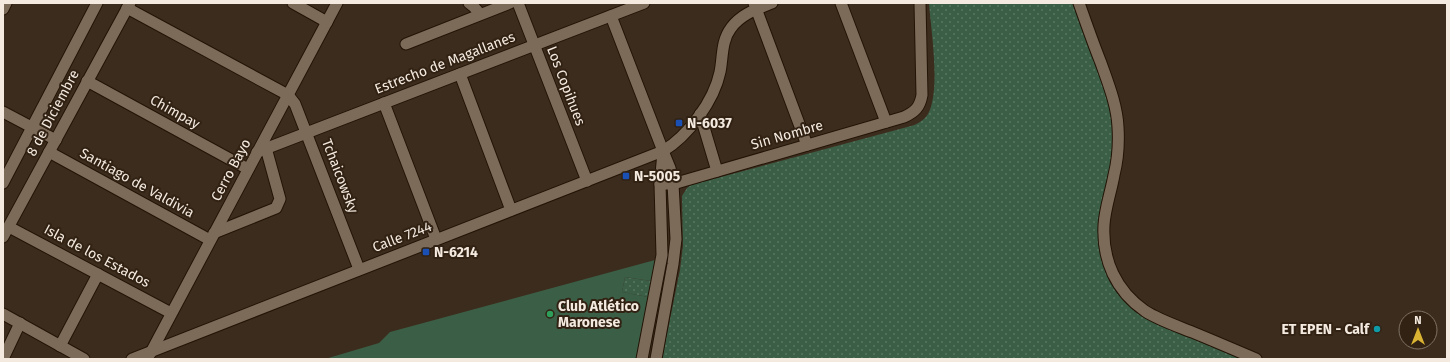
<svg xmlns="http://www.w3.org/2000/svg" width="1450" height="362" font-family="'Fira Sans',sans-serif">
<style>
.green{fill:url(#green-dots)}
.pitch{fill:#3b5f46}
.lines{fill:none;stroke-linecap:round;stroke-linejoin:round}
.street-casing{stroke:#221406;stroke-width:13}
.street{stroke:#7d6b5a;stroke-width:11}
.transit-dot{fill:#1a4fb4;stroke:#312213;stroke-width:1.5}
.leisure-dot{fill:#2e9e5b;stroke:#312213;stroke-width:1.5}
.culture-dot{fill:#0f9aa8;stroke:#312213;stroke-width:1.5}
.labels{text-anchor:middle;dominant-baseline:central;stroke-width:4;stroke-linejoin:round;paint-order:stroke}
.street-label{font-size:14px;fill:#f4eae0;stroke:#312213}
.poi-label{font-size:14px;font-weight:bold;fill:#f4eae0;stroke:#312213;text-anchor:start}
</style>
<defs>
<pattern id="green-dots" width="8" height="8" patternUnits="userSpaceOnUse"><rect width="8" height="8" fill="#3b5f46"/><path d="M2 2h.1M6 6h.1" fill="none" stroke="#587660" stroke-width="1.8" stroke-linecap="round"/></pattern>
</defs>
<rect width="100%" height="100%" fill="#3c2c1d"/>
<g class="green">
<path d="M929 3H1079L1118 126 1104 242 1131 300 1256 359H662L680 270 683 246 682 196 687 188 691 185 911 126C918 124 924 120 928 114 941 91 931 30 929 3Z"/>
<path d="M625 277 651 281 648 297 622 292Z"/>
</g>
<path class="pitch" d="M655 260 651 281 625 277 622 292 648 297 636 359H325L379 343 390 332Z"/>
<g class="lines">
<defs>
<g id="street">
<path d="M293 3 327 22"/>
<path d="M469 3 474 7 480 14"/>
<path d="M518 3 587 181"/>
<path d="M754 3 807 145"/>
<path d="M841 3 886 122"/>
<path d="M1079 3C1086 23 1093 43 1101 63 1108 83 1117 105 1118 127 1119 143 1118 159 1114 175 1111 192 1105 208 1104 225 1102 260 1116 291 1145 311 1159 320 1177 326 1192 332 1214 341 1235 350 1256 359"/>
<path d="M127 8 288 95 295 104 359 269"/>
<path d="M3 9 6 3"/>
<path d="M611 16 663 151 670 168 673 184 676 239 673 264 656 359"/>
<path d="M406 44 510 3"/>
<path d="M460 74 511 210"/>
<path d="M87 81 248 169"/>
<path d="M384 103 436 239"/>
<path d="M3 112 56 140"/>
<path d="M700 114 717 171"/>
<path d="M49 152 210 240"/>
<path d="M257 152 644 3"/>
<path d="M3 183 97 3"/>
<path d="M660 184H673L904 117C915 112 920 107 922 95L920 3"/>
<path d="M9 227 171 313"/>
<path d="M214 233 276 208 280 199 266 148"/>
<path d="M3 237 130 3"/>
<path d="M3 314 84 359"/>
<path d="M60 346 98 274"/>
<path d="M150 354 337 3"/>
<path d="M3 359 20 323"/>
<path d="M132 359 663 151C688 136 714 101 720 72 723 58 721 41 731 28 741 14 757 9 772 3"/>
<path d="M642 359 662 255 660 184 663 153"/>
</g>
</defs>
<use href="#street" class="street-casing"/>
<use href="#street" class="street"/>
</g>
<g class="transit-dot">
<rect x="675" y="119" width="8" height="8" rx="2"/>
<rect x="622" y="172" width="8" height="8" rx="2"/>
<rect x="422" y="248" width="8" height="8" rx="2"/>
</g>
<circle class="leisure-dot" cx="550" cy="314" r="4"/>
<circle class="culture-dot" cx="1377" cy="329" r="4"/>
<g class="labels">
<g class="street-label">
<text transform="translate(445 63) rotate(-21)">Estrecho de Magallanes</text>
<text transform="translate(566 86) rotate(69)">Los Copihues</text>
<text transform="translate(175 112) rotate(29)">Chimpay</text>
<text transform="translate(53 113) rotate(-62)">8 de Diciembre</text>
<text transform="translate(787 135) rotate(-16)">Sin Nombre</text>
<text transform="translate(231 170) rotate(-62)">Cerro Bayo</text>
<text transform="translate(340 176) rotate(69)">Tchaicowsky</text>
<text transform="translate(137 183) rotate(29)">Santiago de Valdivia</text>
<text transform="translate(402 237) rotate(-21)">Calle 7244</text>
<text transform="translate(97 256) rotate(28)">Isla de los Estados</text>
</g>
<g class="poi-label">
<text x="687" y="123">N-6037</text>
<text x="634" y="176">N-5005</text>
<text x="434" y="252">N-6214</text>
<text x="558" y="306">Club Atlético<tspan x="558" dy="16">Maronese</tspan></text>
<text x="1369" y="329" text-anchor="end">ET EPEN - Calf</text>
</g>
</g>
<rect width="1450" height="362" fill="none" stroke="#f4eae0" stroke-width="8"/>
<g transform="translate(1418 330)"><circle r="19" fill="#312213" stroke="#7f7265"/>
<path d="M0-3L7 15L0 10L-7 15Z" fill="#dbb333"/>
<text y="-6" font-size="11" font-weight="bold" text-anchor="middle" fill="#f4eae0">N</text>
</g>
</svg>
